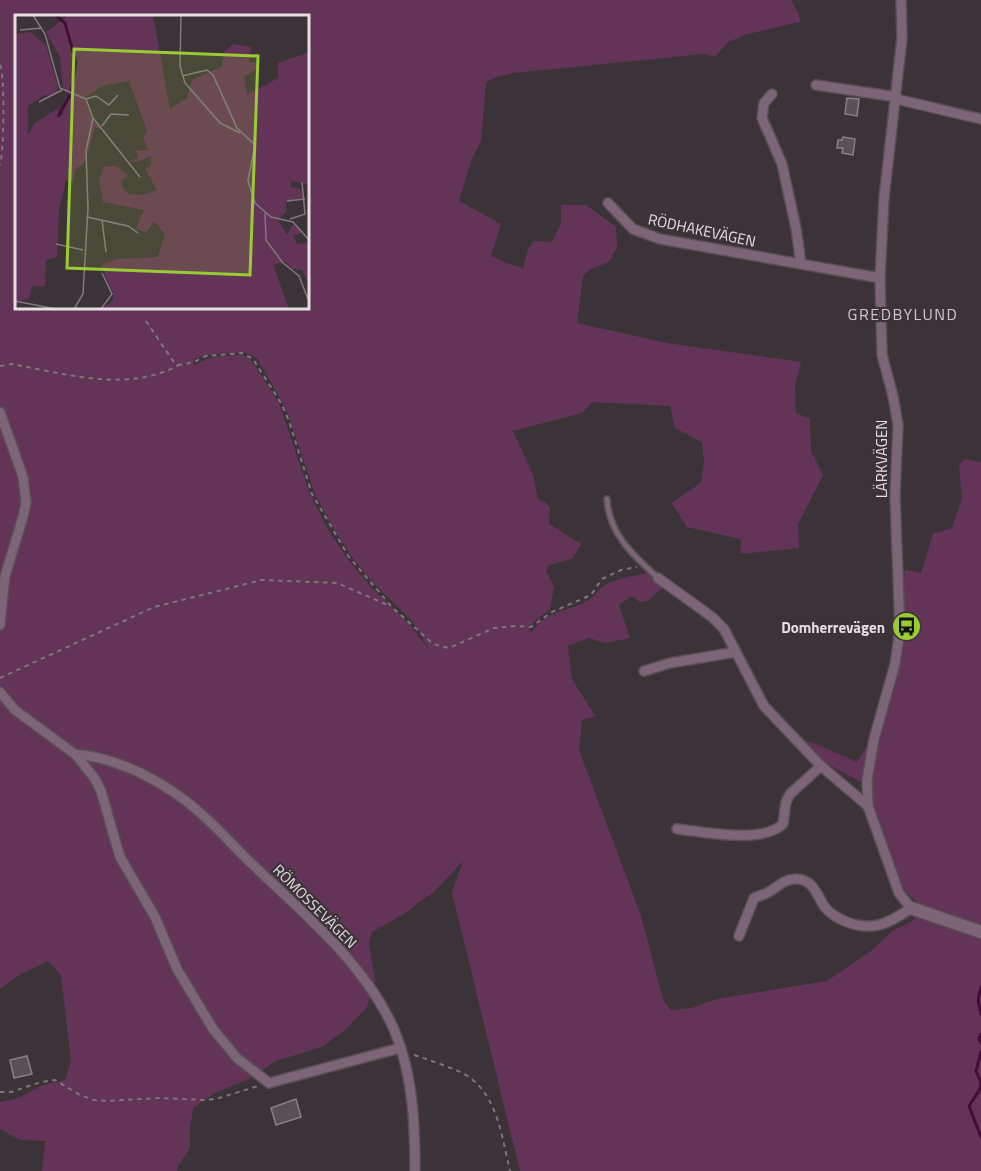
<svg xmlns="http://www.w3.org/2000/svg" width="981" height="1171" font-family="'Titillium Web',sans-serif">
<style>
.green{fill:#633458;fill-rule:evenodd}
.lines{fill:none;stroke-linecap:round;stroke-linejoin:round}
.stream{stroke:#410e38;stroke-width:3}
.building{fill:#594f56;stroke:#8a7f87;stroke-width:1.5}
.service-casing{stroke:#574f54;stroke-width:8}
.minor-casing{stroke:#574f54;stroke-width:12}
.tertiary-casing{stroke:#574f54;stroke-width:15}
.path{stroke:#7e767b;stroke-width:2;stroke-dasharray:4.5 4.5;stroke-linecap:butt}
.service{stroke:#7e6477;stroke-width:4.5}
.minor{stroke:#7e6477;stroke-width:9}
.tertiary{stroke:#7e6477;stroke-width:12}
.labels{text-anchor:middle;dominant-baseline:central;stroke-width:4.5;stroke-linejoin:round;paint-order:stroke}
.street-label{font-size:15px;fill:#e5dfe3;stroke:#3c3339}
.poi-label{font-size:15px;font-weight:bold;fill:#e5dfe3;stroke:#3c3339;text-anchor:end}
.neighbourhood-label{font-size:16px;letter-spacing:1.5px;fill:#d1c5ce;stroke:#3c3339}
.inset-river{fill:none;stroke:#410e38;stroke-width:3}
.inset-road{fill:none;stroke:#80787d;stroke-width:1.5}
.view{fill:#9acb34;fill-opacity:0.15;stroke:#9acb34;stroke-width:3}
.inset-edge{fill:none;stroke:#e5dfe3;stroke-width:3}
</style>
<rect width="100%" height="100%" fill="#3c3339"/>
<path class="green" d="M0 0H791L799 15 800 22 744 35 727 43 715 57 704 54 514 73 493 78 486 83 481 141 471 161 459 201 501 224 491 256 509 264 523 268 528 249 534 241 552 242 561 223V205H586L616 227 617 247 609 262 591 269 583 276 577 323 667 343 801 362 795 387 796 413 810 419 811 451 823 475 798 524 799 548 740 554 741 539 687 527 671 503 701 483 704 462 702 442 675 428 670 406 592 402 582 413 513 431 533 475 538 499 546 503 550 508 549 524 581 544 572 559 549 565 546 571 554 587 550 609 534 622 529 630 532 632C545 611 567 612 587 601 593 598 596 592 601 588 615 578 632 576 650 573L665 586 647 601 640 602 632 596 619 605 630 638 605 643 589 638 568 646 572 679 595 716 582 720 579 750 641 916 663 999 670 1010 692 1008 716 999 827 981 871 951 892 931 913 921 920 905 903 889 871 797V791L861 782 820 760 800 740 816 744 857 762 870 741 893 670 905 570 921 573 933 534 952 528 962 499 959 466 964 459 981 462V1171H520L452 893 463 861 433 893 419 902 409 911 372 932 369 943 375 981 367 1007 345 1030 322 1047 276 1061 247 1080 215 1093 194 1107 190 1125V1148L178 1166 177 1171H42L45 1141 20 1140 0 1129V1102L18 1098 43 1085 65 1080 71 1061 61 975 48 961 19 975 0 989ZM16 16H308V308H16ZM244 352 257 358 282 402 290 420 315 494 332 526 351 556 373 583 414 623 430 651 411 626 370 586 347 558 327 528 310 494 279 403 251 360 243 355 220 356 207 359 194 365 193 360 205 355Z"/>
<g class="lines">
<g class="stream">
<path d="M981 987 978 1000 981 1014"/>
<path d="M981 1034 979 1039 981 1043"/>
<path d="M981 1052 976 1071 981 1082 980 1089 969 1106 981 1137"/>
</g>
</g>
<g class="building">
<path d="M847 98 859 99 857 116 845 114Z"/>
<path d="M843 137 855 139 853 155 842 153 843 148H837L838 140H842Z"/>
<path d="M27 1056 32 1074 14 1078 10 1060Z"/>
<path d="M296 1099 301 1117 276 1125 271 1108Z"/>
</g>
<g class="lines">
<defs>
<path id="service" d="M607 499C609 534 633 555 658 578"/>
<g id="minor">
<path d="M816 85 897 97"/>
<path d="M772 94 764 103 762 118 782 164 796 228 801 264"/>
<path d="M896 99 981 119"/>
<path d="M608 203 633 229 660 239 880 278"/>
<path d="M0 412 23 477 26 502 23 517 5 576 0 625"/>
<path d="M658 578 712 617 724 629 764 706 821 766 868 806"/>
<path d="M644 671 670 663 736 652"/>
<path d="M0 692 15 710 76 755 95 779 101 791 120 857 155 917 177 969 213 1029 237 1058 269 1083 400 1048"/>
<path d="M75 754C115 758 154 777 186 801 210 819 230 843 252 864 304 914 367 965 395 1032 413 1075 415 1125 415 1171"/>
<path d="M677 829C704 832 762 844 783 824L786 802 790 794 821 766"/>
<path d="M739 936 754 898C758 896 763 895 767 893 777 888 783 879 796 879 813 879 817 895 824 906 830 914 839 919 847 922 873 932 890 923 911 908L899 893 868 806 867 780 874 739 895 664 900 630 895 496 898 425 893 396 882 355 880 278 884 198 902 38 901 0"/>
</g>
<path id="tertiary" d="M911 908 981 932"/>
</defs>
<use href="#service" class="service-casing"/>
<use href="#minor" class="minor-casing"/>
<use href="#tertiary" class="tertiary-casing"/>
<g class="path">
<path d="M0 65C5 73 4 154 0 165"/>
<path d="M146 321 173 361 180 365 194 362 206 356 242 353 253 359 281 403 289 421 312 494 349 557 392 607 433 644 449 648 494 628 516 626 531 627 552 612 591 595 602 579 621 570 637 567"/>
<path d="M0 366 12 364C66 374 128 393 179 365"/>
<path d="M0 678 154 607 262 580 337 583 390 606"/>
<path d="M414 1055C429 1060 444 1065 458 1071 497 1088 501 1134 510 1171"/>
<path d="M0 1092H11L41 1082 55 1080 80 1095 94 1100 108 1101 160 1098 204 1100 216 1099 258 1086"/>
</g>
<use href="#service" class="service"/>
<use href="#minor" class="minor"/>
<use href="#tertiary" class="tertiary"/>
</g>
<defs>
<symbol id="bus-disc" viewBox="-11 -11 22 22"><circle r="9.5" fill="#9acb34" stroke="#3c3339"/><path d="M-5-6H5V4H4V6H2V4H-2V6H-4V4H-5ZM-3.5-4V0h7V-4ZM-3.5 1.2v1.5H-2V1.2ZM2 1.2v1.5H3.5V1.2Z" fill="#111"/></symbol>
</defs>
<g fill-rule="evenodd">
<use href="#bus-disc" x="890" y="610" width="33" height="33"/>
</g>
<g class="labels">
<g class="street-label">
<text transform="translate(702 230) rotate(12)">RÖDHAKEVÄGEN</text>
<text transform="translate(881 459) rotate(-90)">LÄRKVÄGEN</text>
<text transform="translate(315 906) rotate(45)">RÖMOSSEVÄGEN</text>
</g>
<g class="poi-label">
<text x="885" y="627">Domherrevägen</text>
</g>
<g class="neighbourhood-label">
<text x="903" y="314">GREDBYLUND</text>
</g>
</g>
<g transform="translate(15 15)">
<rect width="294" height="294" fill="#3c3339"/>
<path d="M54 0H138L155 94 172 83 177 65 206 52 210 36 218 29 236 32 234 46 243 49V54L229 61 232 80 263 63V48L294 37V170L276 166V172L287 174 289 183 271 186V197L263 205 272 220 278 209 288 218 278 220 282 229 294 228V269L287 255 277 254 270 246 258 250 274 294H86L97 287 99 280 86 250 102 244 143 242 150 219 139 206 131 218 121 213 129 195 88 187 84 165 89 152 100 151 110 157 113 161 107 165V172L113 179 127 180 142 175 130 154 136 150V141L123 147 114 146 123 143 121 136 133 135 128 122 132 116 114 66 87 71 70 83 78 106 87 115 80 112 70 147 60 155 58 168 51 165 44 196 42 242 31 245 30 271H17L14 284 6 285 0 294V19L15 17 31 30 43 72 38 81 29 80 13 91V120L19 109 42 94 47 101 49 88 57 80 48 73 45 42 31 17Z" fill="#633458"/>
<path class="inset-river" d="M40 0 50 8 61 47 56 78M43 102 55 80"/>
<path class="inset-road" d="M18 0 30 19 45 73 71 84 78 103 71 136 73 193 68 279 59 294M166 0 165 51 170 68 205 108 225 118M5 15 27 13M167 61 192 55 198 60 222 113 240 130 233 166 240 188 256 202 278 207 294 225M71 84 81 81 94 90 103 80M24 87 47 75M78 103 125 162M87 111 96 99 114 100M272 186 290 184M250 198 251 225 267 247 284 261 293 284M72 202 113 211 123 218M275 204 290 199 287 167M87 205 91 237M41 229 68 235M0 286 41 294M86 294 97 279 87 258"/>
<path class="view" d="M59 34 243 41 235 260 52 253Z"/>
<rect width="294" height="294" class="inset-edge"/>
</g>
</svg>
